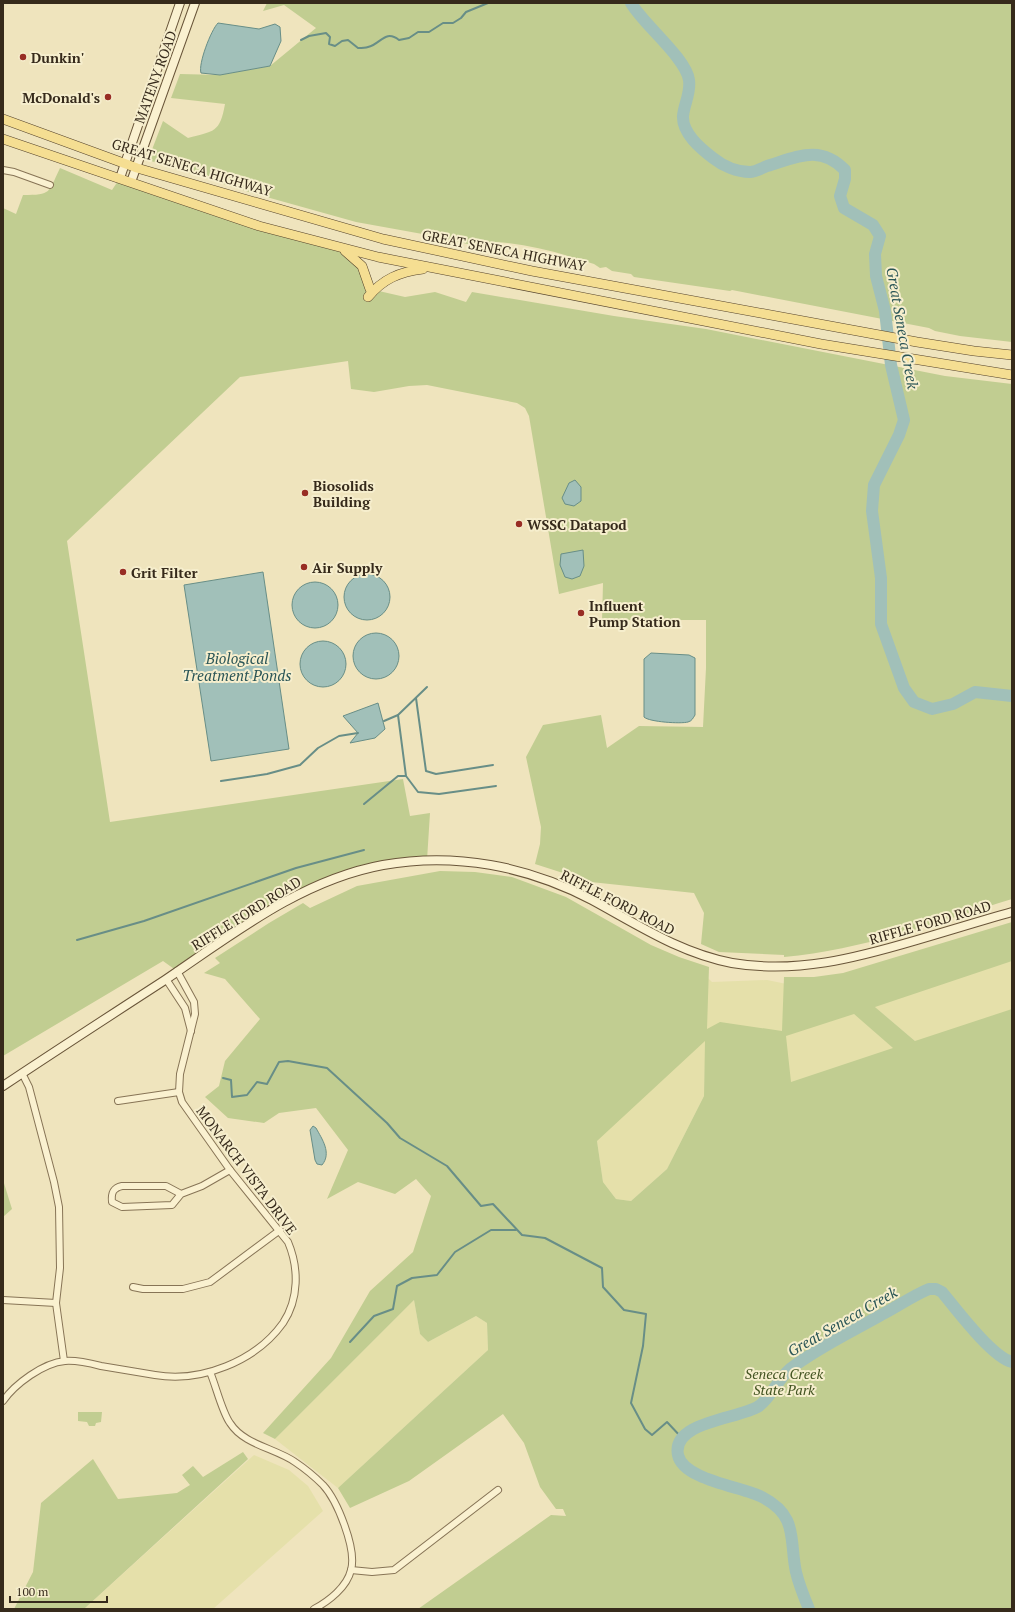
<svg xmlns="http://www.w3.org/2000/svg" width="1015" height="1612" font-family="'PT Serif',serif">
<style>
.farmland{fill:#e5e0aa}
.green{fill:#c1cd91;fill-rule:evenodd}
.water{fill:#a1c0b9;stroke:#688e87}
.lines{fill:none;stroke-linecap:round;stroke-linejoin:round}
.stream{stroke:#688e87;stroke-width:2}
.river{stroke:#a1c0b9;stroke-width:12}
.street-casing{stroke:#877456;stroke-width:8}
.secondary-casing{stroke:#695539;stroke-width:10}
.primary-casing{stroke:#54422b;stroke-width:10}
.street{stroke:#faf1d0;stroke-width:6}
.secondary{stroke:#faf1d0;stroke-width:8}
.primary{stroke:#f5de92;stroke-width:9}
.poi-dot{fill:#982d24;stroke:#f6eecd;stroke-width:1.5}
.labels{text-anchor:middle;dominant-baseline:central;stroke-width:4;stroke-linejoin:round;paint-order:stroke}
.poi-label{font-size:14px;font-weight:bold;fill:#362a1b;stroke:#f6eecd;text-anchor:start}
.street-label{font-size:14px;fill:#362a1b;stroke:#f6eecd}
.park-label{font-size:14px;font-style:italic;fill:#425321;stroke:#f6eecd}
.water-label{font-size:15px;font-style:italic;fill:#2a5556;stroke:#f6eecd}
</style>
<rect width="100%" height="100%" fill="#efe4bd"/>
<g class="farmland">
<path d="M1012 928V1123L869 1002Z"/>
<path d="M695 966 712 982 767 980 821 991 857 1016 922 1073 865 1204 706 1030 704 1096 667 1169 631 1201 616 1199 603 1182 597 1141Z"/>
<path d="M414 1300 420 1334 428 1342 476 1316 487 1323 488 1350 338 1488 275 1439Z"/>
<path d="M254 1455 289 1470 308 1486 323 1511 213 1609H84Z"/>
</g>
<g class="green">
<path d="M267 3H1012V342L960 336 935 331 929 328 732 290 730 291 634 277 631 274 612 271 606 267 600 268 594 264C563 254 530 244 496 242V251L439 237 356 222 252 193 148 160 163 121 188 138C214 131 220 133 225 104L171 98 180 74 220 75 270 66 316 28 284 5 263 11Z"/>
<path d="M60 168 112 190 120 178 341 248 357 261 370 289 405 297 435 292 466 302 472 292 614 316 706 329 945 376 1012 384V899C938 922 862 950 784 957V955L719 952 701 944 704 913 694 893 591 882 535 864 540 844 541 827 526 757 543 725 601 715 607 748 639 726 703 727 706 668V620H613L602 622 603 583 559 594 529 416 525 408 517 403 427 385 409 386 374 392 351 389 348 361 240 377 67 541 110 822 403 779 410 816 430 813 427 860 405 862 311 888 177 971 163 961 3 1056V208L16 214 23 195C52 195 48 193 60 168Z"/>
<path d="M440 871 475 872 512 877 566 897 651 945 679 957 709 967 707 1029 720 1022 782 1031 784 977H814L843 973 1012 922V961L875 1007 915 1041 1012 1009V1609H418L551 1515 566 1516 563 1509H556L540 1487 524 1443 503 1414 409 1481 350 1508 338 1488 488 1350 487 1323 476 1316 428 1342 420 1334 414 1300 275 1439 263 1433 331 1358 370 1291 413 1252 431 1196 416 1179 395 1194 358 1182 327 1199 348 1150 316 1108 279 1113 264 1123 228 1118 205 1097 219 1086 225 1061 260 1019 225 979 204 973 220 963 215 958 269 923 303 903 310 908 357 886ZM854 1014 893 1048 791 1082 786 1036ZM705 1041 704 1096 667 1169 631 1201 616 1199 603 1182 597 1141Z"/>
<path d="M3 1180 12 1209 3 1217Z"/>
<path d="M78 1412H102L101 1422 96 1423 95 1426H89L87 1422 78 1421Z"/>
<path d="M243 1452 248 1459 84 1609H14L33 1572 41 1503 93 1459 118 1499 177 1493 190 1485 182 1475 193 1466 203 1477Z"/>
</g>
<g class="water">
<path d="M218 23 259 29 275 24 280 27 281 41 270 66 220 75 201 73C198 64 211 30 218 23Z"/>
<path d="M575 480 581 487V501L574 506 565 504 562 498 569 483Z"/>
<path d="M583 550 584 566 580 576 572 579 565 577 560 565 561 554Z"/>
<path d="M263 572 289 749 211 761 184 585Z"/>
<circle cx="367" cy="597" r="23"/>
<circle cx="315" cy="605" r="23"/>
<circle cx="376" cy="656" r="23"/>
<circle cx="323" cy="664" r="23"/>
<path d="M651 653 689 655 695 658V715C693 718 692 721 688 722 681 724 649 722 644 717V659Z"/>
<path d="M378 703 385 729 375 738 350 743 358 733 343 716Z"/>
<path d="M313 1126 316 1128C322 1139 332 1153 322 1165L317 1164 315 1160 310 1130Z"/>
</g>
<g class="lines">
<g class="stream">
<path d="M494 3H500"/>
<path d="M301 40 309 36 326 33 330 37 329 44 335 46 342 41 348 40 358 48C361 48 365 48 368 47 381 44 385 29 399 40L409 38 418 32H429L443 23H453L461 18 466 12 488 3"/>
<path d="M416 698 426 771 436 774 493 765"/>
<path d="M398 715 406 776 418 792 439 794 496 786"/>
<path d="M384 721 398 715 427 687"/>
<path d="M221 781 267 774 300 765 318 748 339 736 358 733"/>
<path d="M364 804 398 776H406"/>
<path d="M77 940 144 921 296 868 364 850"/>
<path d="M223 1078 231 1080 232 1097 247 1095 257 1082 267 1084 279 1062 288 1061 327 1068 387 1123 400 1138 447 1166 481 1206 493 1204 522 1235 545 1238 602 1268 603 1287 624 1310 646 1314 643 1346 631 1403 645 1429 652 1435 667 1422 682 1438"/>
<path d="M350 1342 374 1316 393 1309 397 1286 412 1278 437 1275 455 1252 491 1230H516"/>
</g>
<g class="river">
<path d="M631 3C643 24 686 58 689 80 691 93 684 104 683 116 682 133 700 148 713 158 723 166 737 172 750 172 755 172 762 168 767 166 797 157 820 144 845 170V179L840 196 844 208 873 225 880 236 875 254 876 276 885 311 891 365 904 420 899 435 874 485 872 511 881 578V624L904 688 914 702 932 709 953 704 975 692 1012 696"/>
<path d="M809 1609C804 1597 799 1585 796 1572 789 1540 799 1516 762 1497 743 1487 683 1480 678 1455 671 1421 740 1419 759 1406 772 1396 778 1379 790 1369 817 1348 851 1332 881 1315 897 1307 912 1296 929 1289H936L942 1292C956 1309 992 1357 1012 1362"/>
</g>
<defs>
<g id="street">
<path d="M3 170 14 172 50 185"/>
<path d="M166 979 185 1008 191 1031"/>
<path d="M22 1073 29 1087 54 1182 59 1207 60 1268 56 1303 64 1361"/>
<path d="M118 1101 179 1092"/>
<path d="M181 1194 172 1205 122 1207 112 1202C111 1193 113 1188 122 1186H166L181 1194 202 1186 230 1170"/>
<path d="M133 1287 143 1289H183L210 1282 280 1230"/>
<path d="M3 1300 56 1303"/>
<path d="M210 1372C216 1386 222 1412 230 1423 244 1445 275 1448 295 1462 304 1468 315 1477 323 1485 337 1500 357 1549 351 1570 347 1587 329 1601 314 1609"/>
<path d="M3 1401C15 1384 43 1363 65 1361 77 1360 89 1363 101 1366 119 1369 137 1372 155 1375 201 1383 256 1361 283 1323 299 1299 299 1268 288 1242L230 1170 182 1102 179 1092 180 1074 195 1014 194 1002 177 971"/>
<path d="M351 1570 372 1572 394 1570 498 1490"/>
</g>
<g id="secondary">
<path d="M120 178 180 3"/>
<path d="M131 182 195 3"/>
<path d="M3 1086C57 1050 111 1015 165 980 233 934 301 880 383 865 455 852 527 866 592 900 638 925 680 953 732 963 796 974 856 958 917 940 948 931 980 921 1012 912"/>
</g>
<g id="primary">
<path d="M3 119 137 168 383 239 532 271 917 342 974 351 1012 355"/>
<path d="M3 139 259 226 378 257 821 344 1012 375"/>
<path d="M345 251 362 266 370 289"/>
<path d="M368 297C383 279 399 272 423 269"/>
</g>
</defs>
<use href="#street" class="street-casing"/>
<use href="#secondary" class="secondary-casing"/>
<use href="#primary" class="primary-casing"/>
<use href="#street" class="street"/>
<use href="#secondary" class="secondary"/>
<use href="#primary" class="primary"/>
</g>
<g class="poi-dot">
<circle cx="23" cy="57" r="4"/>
<circle cx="108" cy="97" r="4"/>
<circle cx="305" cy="493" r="4"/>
<circle cx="519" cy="524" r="4"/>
<circle cx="304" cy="567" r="4"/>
<circle cx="123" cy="572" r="4"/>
<circle cx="581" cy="613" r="4"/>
</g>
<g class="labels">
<g class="poi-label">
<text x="31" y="57">Dunkin'</text>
<text x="100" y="97" text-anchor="end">McDonald's</text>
<text x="313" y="485">Biosolids<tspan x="313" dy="16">Building</tspan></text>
<text x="527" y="524">WSSC Datapod</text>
<text x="312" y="567">Air Supply</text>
<text x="131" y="572">Grit Filter</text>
<text x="589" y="605">Influent<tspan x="589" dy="16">Pump Station</tspan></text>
</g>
<g class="street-label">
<text transform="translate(155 77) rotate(-70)">MATENY ROAD</text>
<text transform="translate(192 167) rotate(17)">GREAT SENECA HIGHWAY</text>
<text transform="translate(504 250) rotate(11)">GREAT SENECA HIGHWAY</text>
<text transform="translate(618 902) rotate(27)">RIFFLE FORD ROAD</text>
<text transform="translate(246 913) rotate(-32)">RIFFLE FORD ROAD</text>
<text transform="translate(930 922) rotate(-16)">RIFFLE FORD ROAD</text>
<text transform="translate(247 1170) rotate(53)">MONARCH VISTA DRIVE</text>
</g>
<g class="park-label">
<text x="784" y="1373">Seneca Creek<tspan x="784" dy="16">State Park</tspan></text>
</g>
<g class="water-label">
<text transform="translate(903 328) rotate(80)">Great Seneca Creek</text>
<text x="237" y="658">Biological<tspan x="237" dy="17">Treatment Ponds</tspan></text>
<text transform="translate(842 1321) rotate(-30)">Great Seneca Creek</text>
</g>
</g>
<rect width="1015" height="1612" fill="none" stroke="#362a1b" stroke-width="8"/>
<path d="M10 1596v6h97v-6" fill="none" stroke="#362a1b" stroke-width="2"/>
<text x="16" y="1596" font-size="12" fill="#362a1b" stroke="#f6eecd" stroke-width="3" paint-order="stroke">100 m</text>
</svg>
